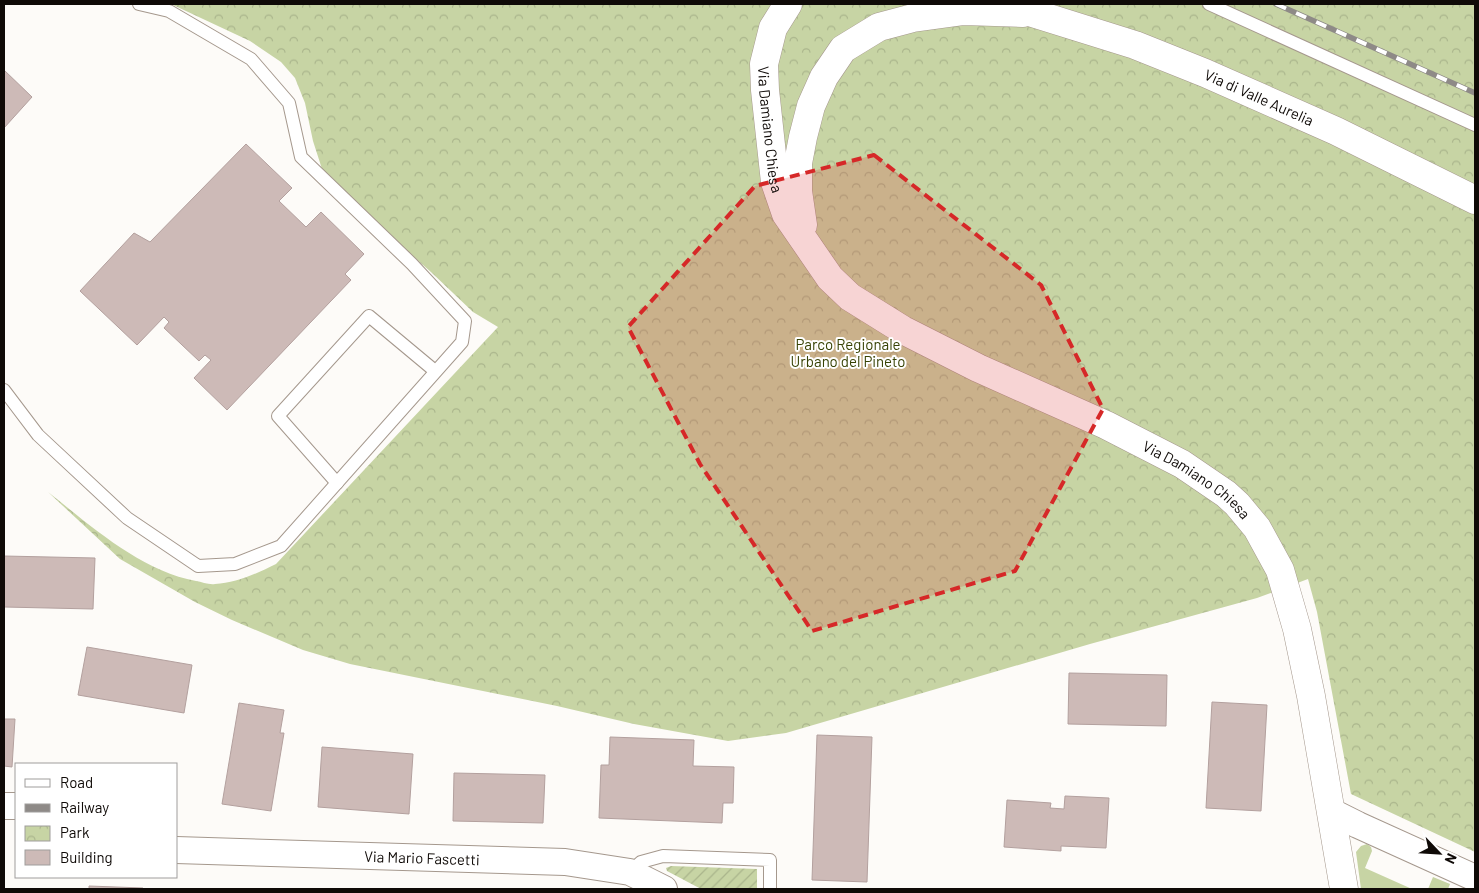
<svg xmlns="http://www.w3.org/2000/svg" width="1479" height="893" font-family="Barlow,sans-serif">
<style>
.grass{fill:#c7d4a4}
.park{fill:url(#park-crowns)}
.garden{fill:url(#garden-furrows)}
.building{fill:#cdbab7;stroke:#b3a09e}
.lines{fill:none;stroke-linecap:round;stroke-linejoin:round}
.service-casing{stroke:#a5988d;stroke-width:14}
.minor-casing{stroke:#a5988d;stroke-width:28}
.tertiary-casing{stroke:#a5988d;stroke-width:29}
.service{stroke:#fff;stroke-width:12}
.minor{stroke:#fff;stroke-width:26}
.tertiary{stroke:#fff;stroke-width:28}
.rail-casing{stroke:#8e8a87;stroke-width:5.5}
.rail{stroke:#fff;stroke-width:4;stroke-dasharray:11;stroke-linecap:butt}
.marked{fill:#d62828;fill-opacity:0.2;stroke:#d62828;stroke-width:4;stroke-dasharray:10 6;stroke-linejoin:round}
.labels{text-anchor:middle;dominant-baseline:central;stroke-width:4;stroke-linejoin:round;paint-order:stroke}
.street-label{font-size:15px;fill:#0f0a07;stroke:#fff}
.park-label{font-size:15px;fill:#374204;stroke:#fff}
</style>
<defs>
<pattern id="park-crowns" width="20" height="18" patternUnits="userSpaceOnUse" patternTransform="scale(1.25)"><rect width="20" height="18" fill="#c7d4a4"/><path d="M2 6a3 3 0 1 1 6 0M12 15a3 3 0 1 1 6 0" fill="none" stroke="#aab58c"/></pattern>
<pattern id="garden-furrows" width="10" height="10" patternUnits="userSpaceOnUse" patternTransform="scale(1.25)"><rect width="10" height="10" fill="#c7d4a4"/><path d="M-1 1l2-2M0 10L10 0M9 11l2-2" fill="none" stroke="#aab58c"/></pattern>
</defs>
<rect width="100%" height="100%" fill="#fdfbf8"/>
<g class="grass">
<path d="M1367 844 1371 847 1372 851 1365 868 1412 889H1361L1356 852 1361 846Z"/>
<path d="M1433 877 1450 884 1448 889H1428Z"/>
</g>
<path class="park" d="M171 4H1475V852L1351 794 1317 612 1308 579 1257 598 1090 644 786 733 728 741 634 724 557 706 350 664 303 650 232 620 195 602 120 559 48 492C91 526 141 571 196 581 202 582 209 585 215 584 236 583 258 573 276 564L498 327 473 312 432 273 378 225 322 169 313 141 305 103 295 78 281 62 250 41Z"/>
<path class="garden" d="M671 866 757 869V889H701L667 871 666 868Z"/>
<g class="building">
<path d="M4 70 32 97 4 128Z"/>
<path d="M246 144 292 188 279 201 306 227 321 212 364 254 345 274 351 280 227 410 194 378 211 360 205 355 199 361 164 328 169 322 164 317 137 345 80 291 134 233 150 242Z"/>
<path d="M4 556 95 558 93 609 4 607Z"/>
<path d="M87 647 192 665 184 713 78 695Z"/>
<path d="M1069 673 1167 675 1166 726 1068 724Z"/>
<path d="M1212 702 1267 705 1261 811 1206 808Z"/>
<path d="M239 703 284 710 280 733H284L271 811 222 804Z"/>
<path d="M4 719H15L12 767 4 766Z"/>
<path d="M817 735 872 737 867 882 812 880Z"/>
<path d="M610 737 694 740 693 766 734 767 733 803H723L722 823 599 818 601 765H609Z"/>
<path d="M322 747 413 754 409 814 318 807Z"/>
<path d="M454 773 545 775 543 823 453 821Z"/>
<path d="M1065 796 1109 798 1106 848 1061 846V851L1004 847 1007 800 1051 803 1050 808 1064 809Z"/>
<path d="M89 886 143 888V889H89Z"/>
</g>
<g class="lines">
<defs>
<g id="service">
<path d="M1209 4 1475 125"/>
<path d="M4 390 38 435 127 518 198 566 235 564 281 546 462 342 465 321 412 264 301 157 289 103 251 59 169 11 139 4"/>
<path d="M337 483 278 416 369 316 435 371"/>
<path d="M630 872 641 862 663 856 770 860V889"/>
</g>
<g id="minor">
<path d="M4 806H16"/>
<path d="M1332 812 1358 825 1475 878"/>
<path id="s1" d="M176 850 565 862 630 872 664 889"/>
</g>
<g id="tertiary">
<path id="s2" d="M788 4 773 28 764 64 765 90 775 182 786 214 830 278 850 297 903 330 978 368 1106 425 1182 464 1226 494 1237 504 1257 528 1280 570 1297 629 1311 696 1344 889"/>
<path id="s3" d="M1004 4 1135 45 1205 73 1336 131 1475 200"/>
<path d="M803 225 798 191V163L803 137 811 106 824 77 843 49 879 27 913 18 964 11 1023 13"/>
</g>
</defs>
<use href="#service" class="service-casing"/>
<use href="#minor" class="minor-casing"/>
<use href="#tertiary" class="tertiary-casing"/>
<use href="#service" class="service"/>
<use href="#minor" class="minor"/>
<use href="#tertiary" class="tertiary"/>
<defs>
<path id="rail" d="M1276 4 1475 93"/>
</defs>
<use href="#rail" class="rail-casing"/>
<use href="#rail" class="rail"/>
</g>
<path class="marked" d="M874 155 1041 285 1103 409 1015 571 812 631 700 464 628 327 755 186Z"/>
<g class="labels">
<g class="street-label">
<text stroke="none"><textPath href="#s3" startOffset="272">Via di Valle Aurelia</textPath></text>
<text stroke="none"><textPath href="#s2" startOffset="131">Via Damiano Chiesa</textPath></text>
<text stroke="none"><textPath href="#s2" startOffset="716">Via Damiano Chiesa</textPath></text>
<text stroke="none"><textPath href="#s1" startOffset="246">Via Mario Fascetti</textPath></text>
</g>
<g class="park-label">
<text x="848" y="344">Parco Regionale<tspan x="848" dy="17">Urbano del Pineto</tspan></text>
</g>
</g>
<rect width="1479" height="893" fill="none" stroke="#0f0a07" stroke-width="10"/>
<rect x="15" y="763" width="162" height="115" fill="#ffffff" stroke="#9f9d9c"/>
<rect x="25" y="779" width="25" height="8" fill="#ffffff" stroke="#9f9d9c"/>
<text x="60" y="788" font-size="15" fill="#0f0a07">Road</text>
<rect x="25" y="804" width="25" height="8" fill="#8e8a87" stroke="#9f9d9c"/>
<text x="60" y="813" font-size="15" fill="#0f0a07">Railway</text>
<rect x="25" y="826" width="25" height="15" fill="url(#park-crowns)" stroke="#9f9d9c"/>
<text x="60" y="838" font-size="15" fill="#0f0a07">Park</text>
<rect x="25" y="850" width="25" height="15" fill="#cdbab7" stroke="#9f9d9c"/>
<text x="60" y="863" font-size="15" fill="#0f0a07">Building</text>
<g transform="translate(1439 853) rotate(115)" stroke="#ffffff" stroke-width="4" paint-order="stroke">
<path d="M0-4L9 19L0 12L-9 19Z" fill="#0f0a07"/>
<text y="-8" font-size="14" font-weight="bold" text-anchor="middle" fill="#0f0a07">N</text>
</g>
</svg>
